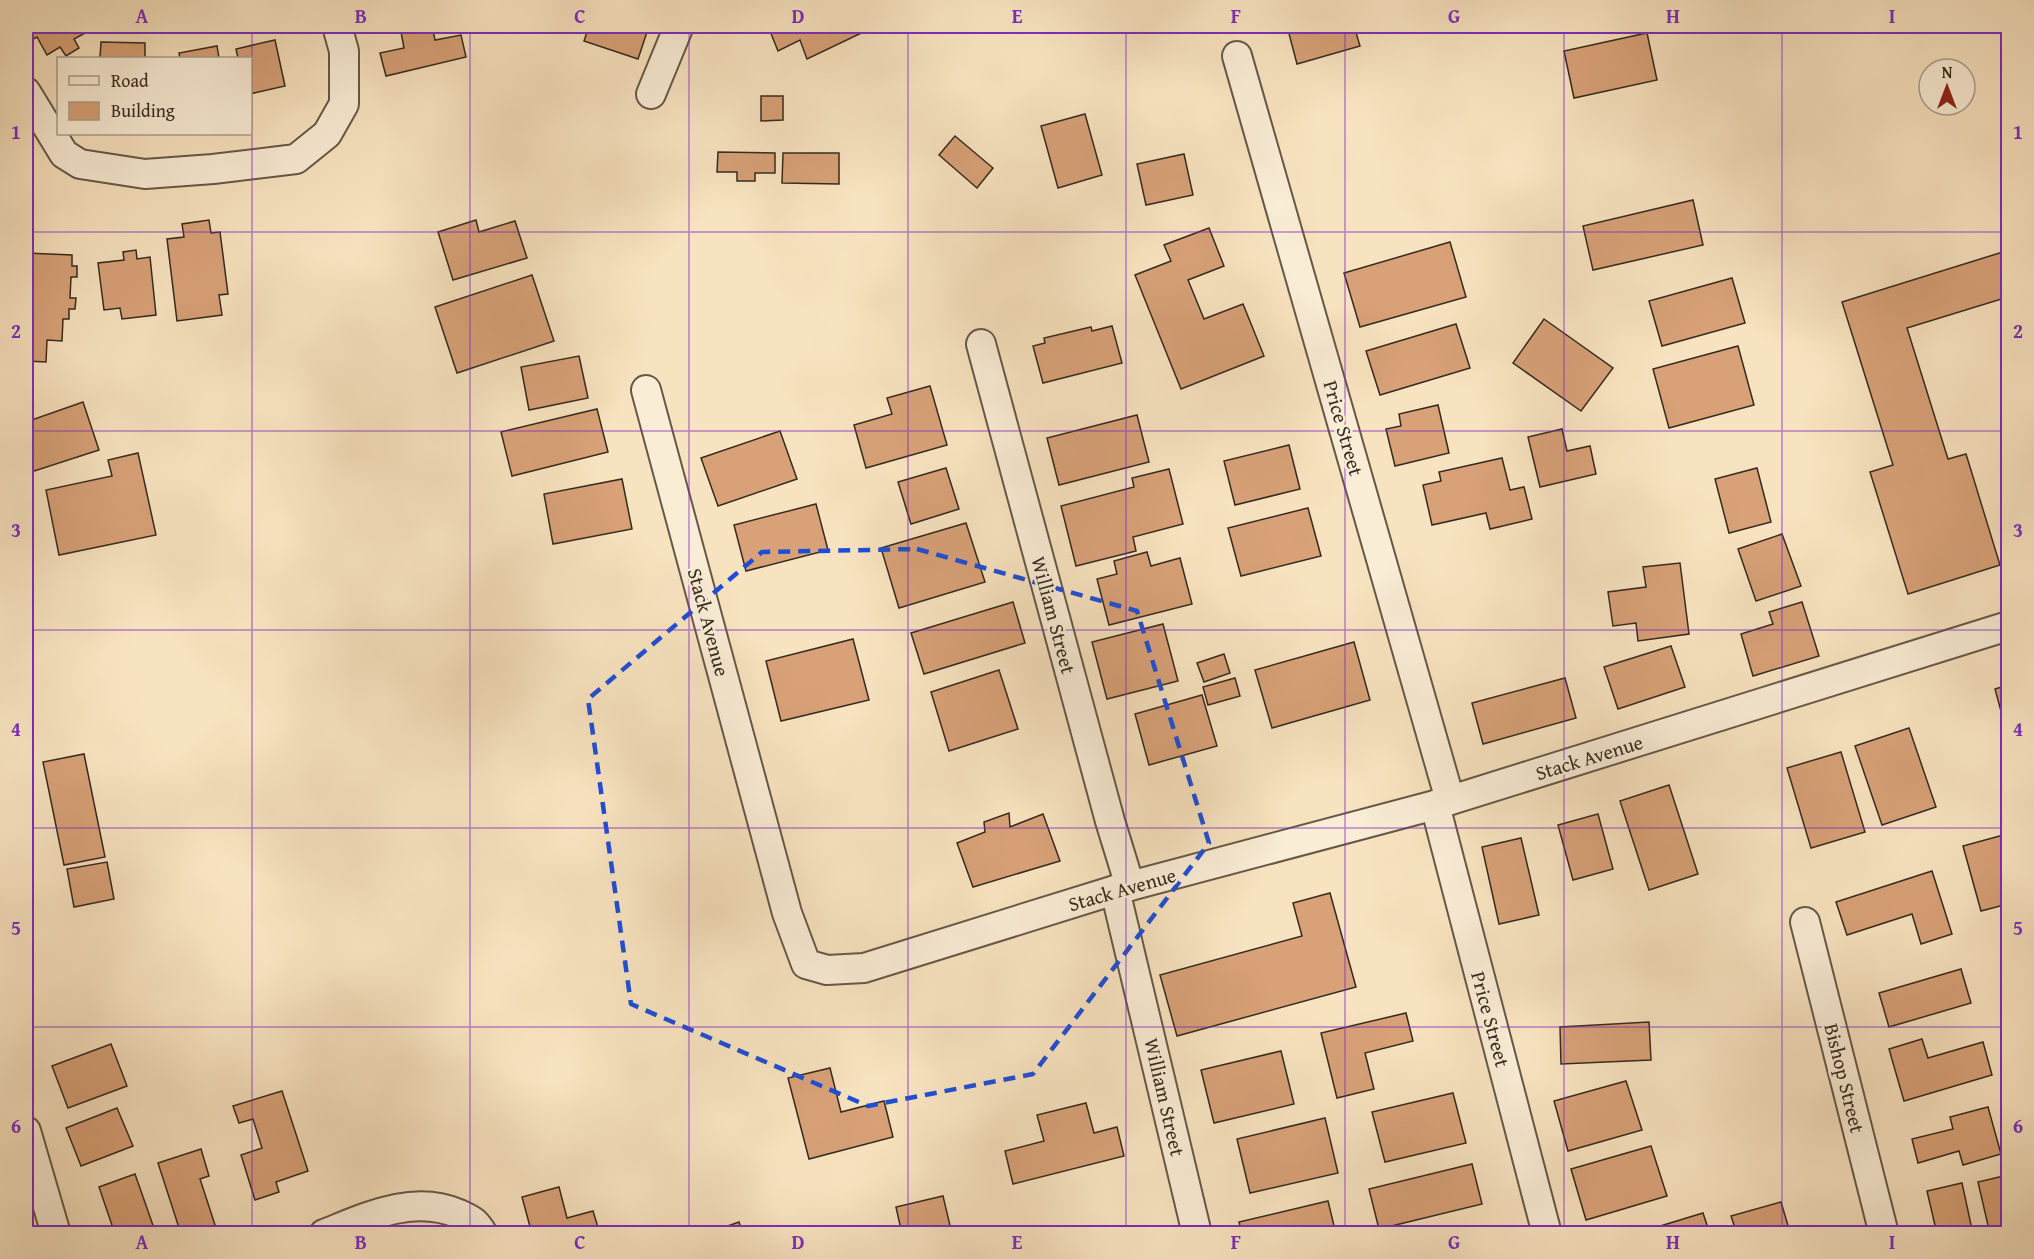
<svg xmlns="http://www.w3.org/2000/svg" width="2034" height="1259" font-family="'Gentium Book Plus',serif">
<style>
.building{fill:#d8a178;stroke:#352a1f;stroke-width:1.5}
.lines{fill:none;stroke-linecap:round;stroke-linejoin:round}
.street-casing{stroke:#665847;stroke-width:32}
.street{stroke:#faedd6;stroke-width:28}
.marked{fill:none;stroke:#1d4ed8;stroke-width:4.5;stroke-dasharray:12 8;stroke-linejoin:round}
.grid{fill:none;stroke:#7b2cbf;stroke-width:1.5;stroke-opacity:0.55}
.labels{text-anchor:middle;dominant-baseline:central;stroke-width:5;stroke-linejoin:round;paint-order:stroke}
.street-label{font-size:20px;fill:#352a1f;stroke:#faedd6}
.neatline{fill:none;stroke:#7b2cbf;stroke-width:2}
.grid-label{font-size:20px;text-anchor:middle;font-weight:bold;fill:#7b2cbf}
</style>
<rect width="100%" height="100%" fill="#f8e3c0"/>
<filter id="stains"><feTurbulence type="fractalNoise" baseFrequency=".00333" numOctaves="4"/><feColorMatrix values="0 0 0 0 .2 0 0 0 0 .09 0 0 0 0 .02 0 0 0 .5 -.17"/></filter>
<radialGradient id="worn" r=".72"><stop offset=".6" stop-color="#630" stop-opacity="0"/><stop offset="1" stop-color="#630" stop-opacity=".3"/></radialGradient>
<g class="building">
<path d="M26 26H98L74 39 79 48 66 56 60 47 47 55 37 37 28 42 26 37Z"/>
<path d="M103 26H118L106 32Z"/>
<path d="M432 26 435 40 461 35 466 57 386 76 380 53 404 48 401 32Z"/>
<path d="M589 26H649L638 59 584 41Z"/>
<path d="M768 26H876L807 59 800 40 778 51Z"/>
<path d="M1287 26H1354L1360 46 1297 64Z"/>
<path d="M1647 33 1657 80 1574 98 1564 51Z"/>
<path d="M275 40 285 86 250 94V58H238L236 49Z"/>
<path d="M101 42 145 43V58H88H100Z"/>
<path d="M217 46 219 58H180L179 53Z"/>
<path d="M761 96H783V120L761 121Z"/>
<path d="M1085 114 1102 175 1058 188 1041 126Z"/>
<path d="M955 136 993 168 977 188 939 155Z"/>
<path d="M718 152 775 153V173H755V181H737V172H717Z"/>
<path d="M783 153H839V184L782 183Z"/>
<path d="M1184 154 1193 195 1146 205 1137 164Z"/>
<path d="M1693 200 1703 245 1593 270 1583 226Z"/>
<path d="M209 220 211 233 220 232 228 294 219 295 222 315 177 321 167 239 184 237 182 224Z"/>
<path d="M476 220 479 232 515 221 527 258 453 280 438 232Z"/>
<path d="M1209 228 1224 266 1188 280 1204 319 1243 304 1264 356 1181 389 1135 275 1171 261 1164 245Z"/>
<path d="M1450 242 1466 297 1360 327 1344 273Z"/>
<path d="M136 250 137 259 150 257 156 315 122 319 120 308 104 310 98 263 124 260 123 252Z"/>
<path d="M2006 251 2008 260V297L1907 328 1948 459 1966 454 2000 565 1908 594 1870 472 1893 465 1842 302Z"/>
<path d="M26 253 72 255V266H77V277H71L70 298H76L75 309H69V319H63L62 341 47 340 46 362 26 361Z"/>
<path d="M532 275 554 341 457 373 435 307Z"/>
<path d="M1732 278 1745 323 1662 346 1649 301Z"/>
<path d="M1544 319 1613 368 1581 411 1513 363Z"/>
<path d="M1456 324 1470 368 1380 395 1366 351Z"/>
<path d="M1112 326 1122 363 1043 383 1033 346 1045 343 1044 338 1091 327 1092 331Z"/>
<path d="M1738 346 1754 405 1669 428 1653 369Z"/>
<path d="M579 356 588 398 529 410 521 367Z"/>
<path d="M930 386 947 445 866 468 854 425 892 414 887 398Z"/>
<path d="M83 402 99 450 31 472 26 455V422Z"/>
<path d="M1438 405 1449 453 1395 466 1386 429 1401 426 1399 414Z"/>
<path d="M597 409 608 452 512 476 501 432Z"/>
<path d="M1137 415 1149 462 1059 485 1047 438Z"/>
<path d="M1562 429 1567 451 1590 446 1596 474 1540 487 1528 437Z"/>
<path d="M780 431 797 479 718 506 701 458Z"/>
<path d="M1289 445 1300 489 1235 505 1224 461Z"/>
<path d="M138 453 156 535 59 555 46 490 112 476 108 460Z"/>
<path d="M1502 458 1510 490 1524 487 1532 519 1490 529 1486 513 1432 525 1423 485 1441 481 1439 472Z"/>
<path d="M946 468 959 509 911 524 898 482Z"/>
<path d="M1757 468 1771 522 1729 533 1715 479Z"/>
<path d="M1169 469 1183 524 1133 537 1136 551 1076 566 1061 506 1134 487 1132 478Z"/>
<path d="M622 479 632 529 553 544 544 494Z"/>
<path d="M816 504 828 550 746 571 734 525Z"/>
<path d="M1308 508 1321 556 1241 576 1228 528Z"/>
<path d="M966 523 985 582 899 608 881 548Z"/>
<path d="M1782 534 1801 586 1756 601 1738 549Z"/>
<path d="M1147 552 1151 566 1180 558 1192 604 1109 625 1097 579 1117 574 1114 561Z"/>
<path d="M1680 563 1689 634 1638 641 1636 623 1613 626 1608 592 1646 587 1643 567Z"/>
<path d="M1013 602 1025 643 924 674 911 633Z"/>
<path d="M1802 602 1819 656 1753 676 1741 634 1773 624 1769 612Z"/>
<path d="M1163 624 1178 681 1107 699 1092 642Z"/>
<path d="M853 639 869 700 781 721 766 661Z"/>
<path d="M1354 642 1370 700 1272 728 1255 670Z"/>
<path d="M1671 646 1685 687 1618 709 1604 667Z"/>
<path d="M1224 654 1230 673 1204 682 1197 663Z"/>
<path d="M999 670 1018 729 949 751 931 692Z"/>
<path d="M1235 678 1240 696 1208 705 1203 687Z"/>
<path d="M1565 678 1576 718 1483 744 1472 703Z"/>
<path d="M2008 685V737L1995 689Z"/>
<path d="M1202 695 1217 746 1149 765 1135 714Z"/>
<path d="M1909 728 1936 807 1882 825 1855 746Z"/>
<path d="M1841 752 1865 832 1811 848 1787 768Z"/>
<path d="M84 754 105 857 64 865 43 762Z"/>
<path d="M1669 785 1698 874 1649 890 1620 801Z"/>
<path d="M1009 813 1010 827 1043 814 1060 861 973 887 957 843 985 832 984 822Z"/>
<path d="M1598 814 1613 869 1573 880 1558 825Z"/>
<path d="M2007 834 2008 904 1981 911 1963 846Z"/>
<path d="M1521 838 1539 915 1499 924 1482 847Z"/>
<path d="M107 862 114 899 74 907 67 869Z"/>
<path d="M1932 871 1952 934 1921 944 1912 914 1847 935 1836 902Z"/>
<path d="M1330 893 1356 987 1177 1036 1160 975 1302 936 1293 903Z"/>
<path d="M26 904 31 927 26 929Z"/>
<path d="M1961 969 1971 1003 1889 1027 1879 993Z"/>
<path d="M1406 1013 1413 1041 1365 1053 1374 1089 1337 1098 1321 1033Z"/>
<path d="M1649 1022 1651 1060 1561 1064 1560 1027Z"/>
<path d="M1922 1039 1928 1058 1983 1042 1992 1075 1904 1101 1889 1049Z"/>
<path d="M111 1044 127 1086 68 1108 52 1066Z"/>
<path d="M1281 1051 1294 1104 1214 1123 1201 1070Z"/>
<path d="M830 1068 841 1112 884 1101 893 1137 809 1159 788 1078Z"/>
<path d="M1626 1081 1642 1130 1568 1151 1554 1101Z"/>
<path d="M282 1091 308 1171 276 1182 279 1192 255 1200 241 1155 262 1148 253 1119 239 1123 233 1106Z"/>
<path d="M1453 1093 1466 1143 1385 1162 1372 1112Z"/>
<path d="M1086 1103 1094 1133 1117 1127 1124 1156 1013 1184 1005 1151 1044 1141 1037 1115Z"/>
<path d="M1988 1107 2001 1154 1963 1165 1959 1151 1918 1163 1912 1139 1953 1129 1950 1117Z"/>
<path d="M117 1108 133 1146 81 1166 66 1128Z"/>
<path d="M1325 1118 1338 1173 1250 1193 1237 1139Z"/>
<path d="M1651 1146 1667 1196 1586 1220 1571 1169Z"/>
<path d="M201 1149 209 1176 200 1179 217 1231 209 1234H181L158 1163Z"/>
<path d="M1472 1164 1482 1204 1379 1229 1369 1189Z"/>
<path d="M135 1174 156 1234H115L99 1187Z"/>
<path d="M2008 1175V1234H1990L1978 1182Z"/>
<path d="M1962 1183 1973 1234H1937L1927 1191Z"/>
<path d="M559 1187 567 1218 593 1211 600 1234H532L522 1197Z"/>
<path d="M943 1196 952 1234H902L896 1207Z"/>
<path d="M1328 1201 1336 1234H1242L1239 1222Z"/>
<path d="M1781 1202 1789 1229 1772 1234H1737L1731 1216Z"/>
<path d="M1703 1213 1710 1234H1634Z"/>
<path d="M739 1222 743 1234H705Z"/>
</g>
<g class="lines">
<defs>
<g id="street">
<path d="M1237 56 1450 800"/>
<path d="M26 92 64 154 80 164 145 174 213 169 296 159 327 134 344 104V51L337 26"/>
<path d="M651 94 679 26"/>
<path d="M981 344 1110 821 1130 886"/>
<path d="M646 390 787 913 806 964 827 970 864 968 1115 890 1435 805 2008 626"/>
<path d="M1435 805 1547 1234"/>
<path d="M1115 890 1197 1234"/>
<path d="M1805 922 1884 1234"/>
<path d="M26 1131 56 1234"/>
<path d="M324 1234C367 1217 413 1194 459 1214 472 1220 475 1221 483 1234"/>
</g>
</defs>
<use href="#street" class="street-casing"/>
<use href="#street" class="street"/>
</g>
<path class="marked" d="M917 549 1137 611 1209 843 1033 1074 868 1106 631 1004 588 699 762 552Z"/>
<path class="grid" d="M252 26V1234M470 26V1234M689 26V1234M908 26V1234M1126 26V1234M1345 26V1234M1564 26V1234M1782 26V1234M26 232H2008M26 431H2008M26 630H2008M26 828H2008M26 1027H2008"/>
<g class="labels">
<g class="street-label">
<text transform="translate(1344 428) rotate(74)">Price Street</text>
<text transform="translate(1054 615) rotate(75)">William Street</text>
<text transform="translate(709 622) rotate(75)">Stack Avenue</text>
<text transform="translate(1589 757) rotate(-17)">Stack Avenue</text>
<text transform="translate(1122 889) rotate(-16)">Stack Avenue</text>
<text transform="translate(1491 1019) rotate(75)">Price Street</text>
<text transform="translate(1845 1078) rotate(76)">Bishop Street</text>
<text transform="translate(1165 1097) rotate(77)">William Street</text>
</g>
</g>
<rect width="2034" height="1259" fill="none" stroke="#f8e3c0" stroke-width="66"/>
<rect x="57" y="57" width="195" height="78" fill="#faedd6" stroke="#ab9f8d" stroke-width="1.5"/>
<rect x="69" y="76" width="30" height="9" fill="#faedd6" stroke="#ab9f8d" stroke-width="1.5"/>
<text x="111" y="87" font-size="18" fill="#352a1f">Road</text>
<rect x="69" y="102" width="30" height="18" fill="#d8a178" stroke="#ab9f8d" stroke-width="1.5"/>
<text x="111" y="117" font-size="18" fill="#352a1f">Building</text>
<g transform="translate(1947 87)"><circle r="28" fill="#faedd6" stroke="#ab9f8d" stroke-width="1.5"/>
<path d="M0-4.5L10 22L0 15L-10 22Z" fill="#8f2418"/>
<text y="-9" font-size="16" font-weight="bold" text-anchor="middle" fill="#352a1f">N</text>
</g>
<rect x="33" y="33" width="1968" height="1193" class="neatline"/>
<g class="grid-label">
<text x="142" y="23">A</text>
<text x="361" y="23">B</text>
<text x="580" y="23">C</text>
<text x="798" y="23">D</text>
<text x="1017" y="23">E</text>
<text x="1236" y="23">F</text>
<text x="1454" y="23">G</text>
<text x="1673" y="23">H</text>
<text x="1892" y="23">I</text>
<text x="16" y="139">1</text>
<text x="2018" y="139">1</text>
<text x="16" y="338">2</text>
<text x="2018" y="338">2</text>
<text x="16" y="537">3</text>
<text x="2018" y="537">3</text>
<text x="16" y="736">4</text>
<text x="2018" y="736">4</text>
<text x="16" y="935">5</text>
<text x="2018" y="935">5</text>
<text x="16" y="1133">6</text>
<text x="2018" y="1133">6</text>
<text x="142" y="1249">A</text>
<text x="361" y="1249">B</text>
<text x="580" y="1249">C</text>
<text x="798" y="1249">D</text>
<text x="1017" y="1249">E</text>
<text x="1236" y="1249">F</text>
<text x="1454" y="1249">G</text>
<text x="1673" y="1249">H</text>
<text x="1892" y="1249">I</text>
</g>
<rect width="100%" height="100%" filter="url(#stains)"/>
<rect width="100%" height="100%" fill="url(#worn)"/>
</svg>
